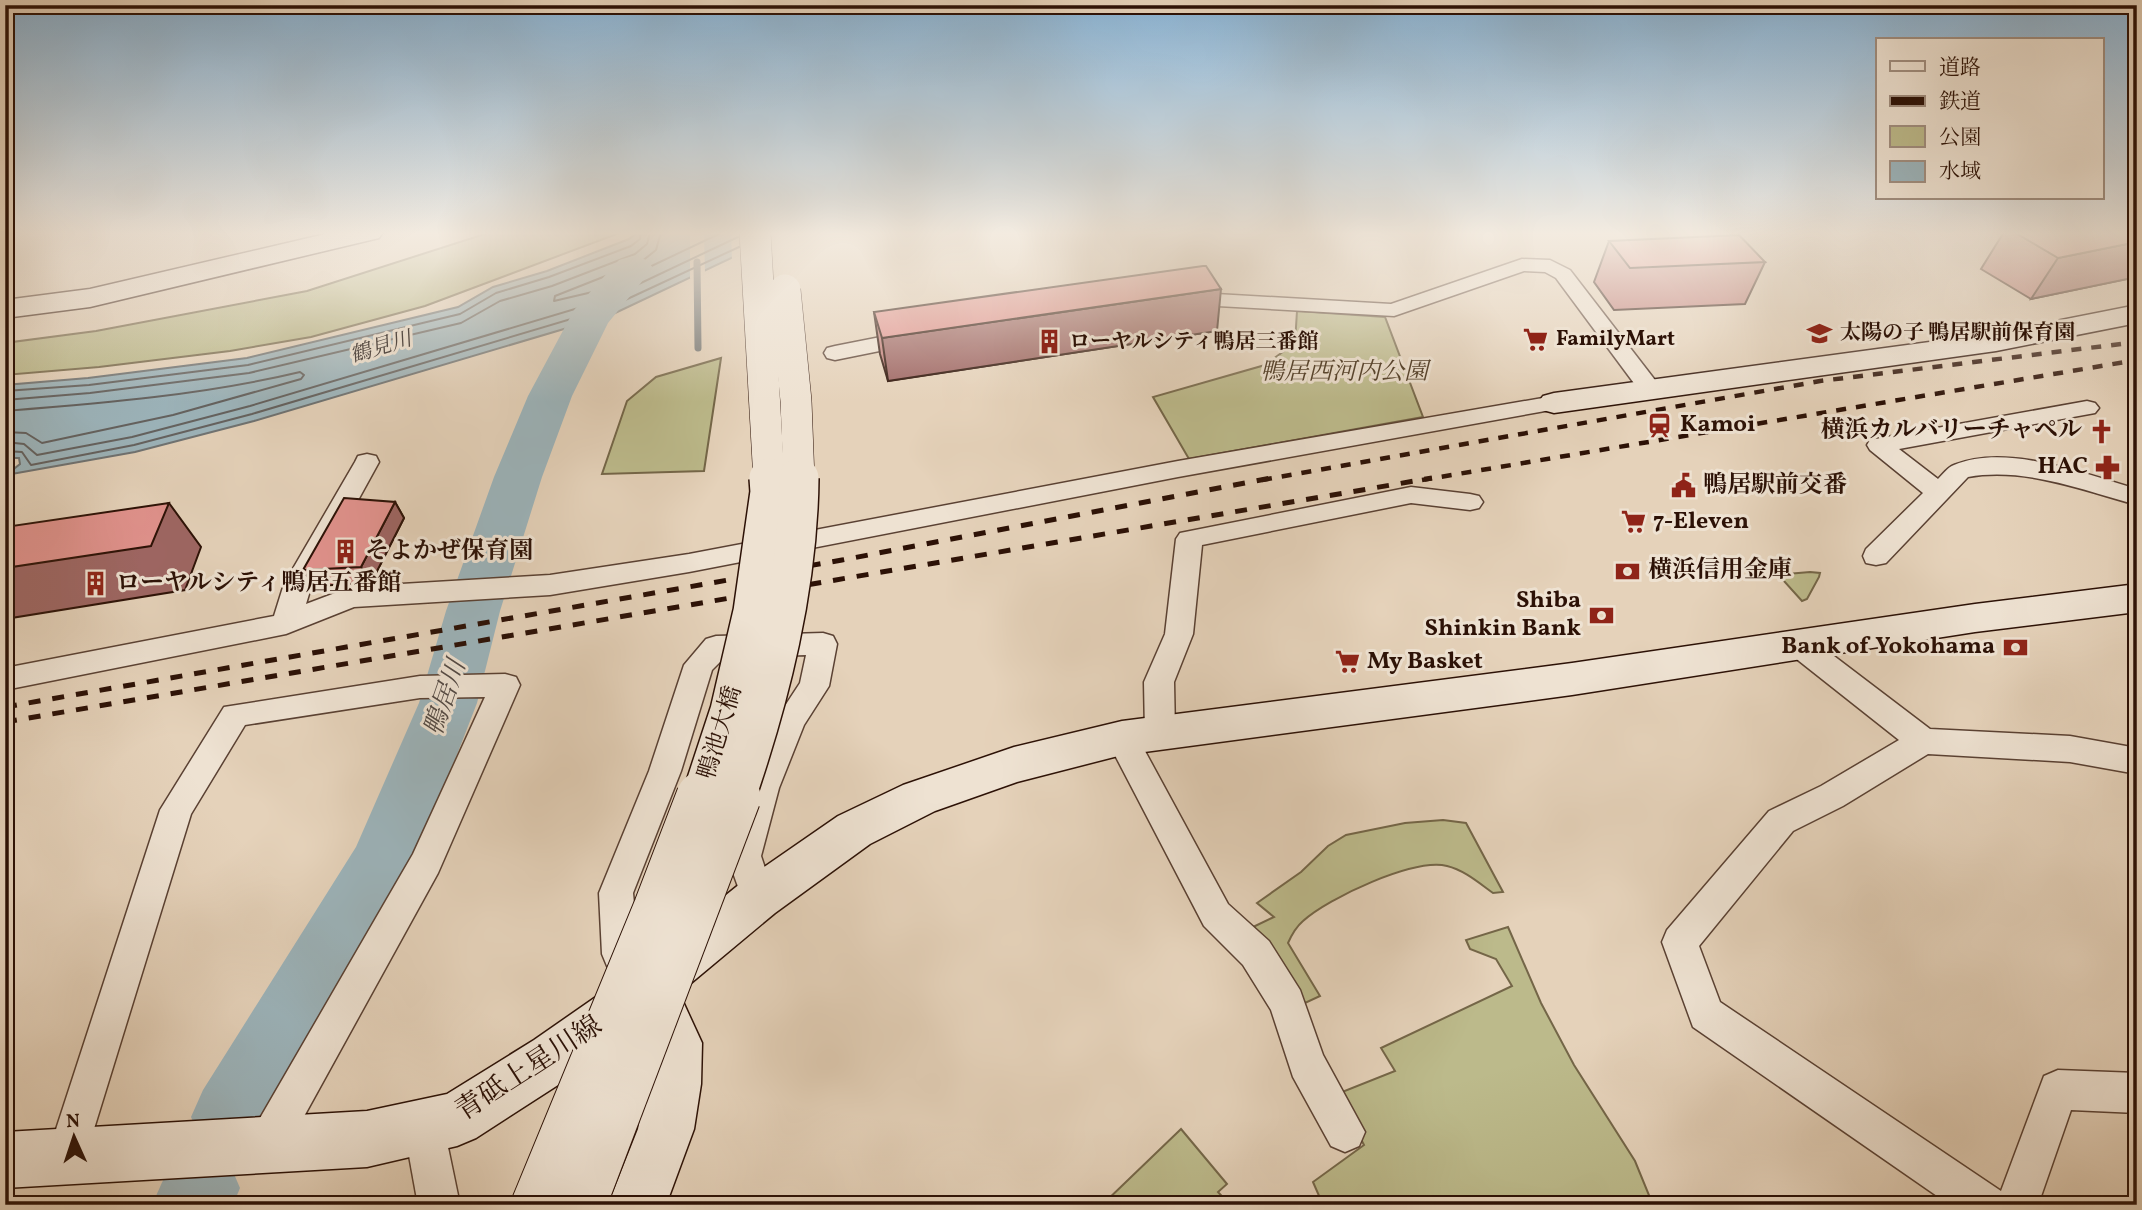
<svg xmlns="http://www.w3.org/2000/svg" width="2142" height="1210" font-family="Vollkorn,'Noto Serif JP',serif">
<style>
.green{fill:#bcba8b;stroke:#746648;stroke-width:2}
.water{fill:#9cb4bb;stroke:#6f7373;stroke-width:2}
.pier{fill:#e5d2ba}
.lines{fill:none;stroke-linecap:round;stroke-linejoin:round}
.shore{stroke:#646260;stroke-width:2}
.stream{stroke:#6f7373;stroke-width:7}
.river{fill:#9cb4bb;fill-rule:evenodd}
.street-casing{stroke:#5a4133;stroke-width:3}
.secondary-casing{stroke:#2c1106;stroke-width:3}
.street{fill:#eee2d2;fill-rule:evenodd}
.secondary{fill:#eee2d2;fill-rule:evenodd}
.rail-far1{stroke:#2c1106;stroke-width:4.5;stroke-dasharray:10 10;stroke-linecap:butt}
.rail{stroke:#2c1106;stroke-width:5;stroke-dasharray:12 12;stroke-linecap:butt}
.secondary-bridge-far2-casing{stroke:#2c1106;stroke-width:32;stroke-linecap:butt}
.secondary-bridge-far1-casing{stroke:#2c1106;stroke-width:42;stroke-linecap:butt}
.secondary-bridge-casing{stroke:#2c1106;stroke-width:53;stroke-linecap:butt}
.secondary-bridge-far2{stroke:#eee2d2;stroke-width:31}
.secondary-bridge-far1{stroke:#eee2d2;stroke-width:39}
.secondary-bridge{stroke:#eee2d2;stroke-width:51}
.wall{fill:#c27e79;stroke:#2c1106;stroke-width:2}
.shaded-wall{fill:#9e6663;stroke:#2c1106;stroke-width:2}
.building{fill:#e1928d;stroke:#2c1106;stroke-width:2}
.labels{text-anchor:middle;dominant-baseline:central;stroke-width:6;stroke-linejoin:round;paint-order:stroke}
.far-poi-label{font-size:21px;font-weight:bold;fill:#2c1106;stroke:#eee2d2;text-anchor:start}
.far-water-label{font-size:21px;font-style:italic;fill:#534a45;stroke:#eee2d2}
.park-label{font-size:24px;font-style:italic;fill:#57442e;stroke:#eee2d2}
.poi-label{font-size:24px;font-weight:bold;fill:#2c1106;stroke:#eee2d2;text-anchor:start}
.street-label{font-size:24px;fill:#2c1106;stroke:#eee2d2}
.water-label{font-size:26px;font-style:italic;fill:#534a45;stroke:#eee2d2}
.near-street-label{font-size:28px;fill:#2c1106;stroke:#eee2d2}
</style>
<rect width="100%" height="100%" fill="#e5d2ba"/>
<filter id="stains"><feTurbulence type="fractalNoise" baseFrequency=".00286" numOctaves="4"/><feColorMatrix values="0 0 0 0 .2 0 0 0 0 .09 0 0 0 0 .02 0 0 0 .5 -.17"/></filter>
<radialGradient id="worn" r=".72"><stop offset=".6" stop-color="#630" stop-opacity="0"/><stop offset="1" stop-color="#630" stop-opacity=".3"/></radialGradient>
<g class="green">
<path d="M491 232H622L425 306 311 337 230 351 99 367 5 375V343L96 331 307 291Z"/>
<path d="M1297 311 1385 317 1423 417 1189 459 1153 397 1265 365 1295 343Z"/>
<path d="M721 358 704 471 602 474 627 401 656 377Z"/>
<path d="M1810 572 1820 573 1819 577 1807 599 1802 601 1783 580 1787 574Z"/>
<path d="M1443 820 1466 823 1503 892 1493 893C1479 883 1464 870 1447 866 1414 858 1328 898 1303 921 1296 927 1292 934 1288 943L1320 996 1305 1003 1251 928 1274 917 1257 903 1301 872 1328 846 1346 835 1405 823Z"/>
<path d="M1508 927 1541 1003 1574 1065 1635 1161 1653 1205H1323L1313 1182 1364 1145 1337 1094 1395 1071 1381 1048 1512 986 1496 959 1470 949 1466 940Z"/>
<path d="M1181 1129 1227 1184 1218 1192 1230 1205H1102Z"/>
</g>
<path class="water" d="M638 232H800L746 251 611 315 254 421 135 452 6 475 20 464 19 458H5V385L88 378 247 358 458 307 493 287 547 271 629 239Z"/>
<g class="pier">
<path d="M690 232H704L705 273 690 279Z"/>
<path d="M731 232H804L801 236 732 261Z"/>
</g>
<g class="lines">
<g class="shore">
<path d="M661 232 656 250 641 262 555 296 554 301 601 290 723 232"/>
<path d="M5 391 89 385 248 365 460 314 496 293 549 277 631 246 640 239 641 232"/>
<path d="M5 400 90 393 249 373 461 323 500 301 552 286 635 254 647 244 650 232"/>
<path d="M5 411C104 403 204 395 300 372L304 375 301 379 173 415 42 443 26 433 5 432"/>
<path d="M5 442 24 444 37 455 132 437 250 406 605 300 738 237"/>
<path d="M5 451 22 452 31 465 134 445 252 414 608 308 739 247"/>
</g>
<path class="stream" d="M697 262 698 348"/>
<g class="river">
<path d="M633 256 647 260 653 268 608 323 572 396 542 477 500 611 477 703 415 863 257 1144 230 1156 203 1144 191 1117 203 1090 356 847 419 703 446 611 494 477 528 396 574 310 619 260Z"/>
<path d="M200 1148 228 1160 240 1188 233 1205H152L172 1160Z"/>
</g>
<defs>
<g id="street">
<path d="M1522 259 1550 260 1570 270 1658 384 1662 389 1658 394H1642L1556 278 1545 272 1524 271 1394 316 1199 305H1175L1171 301 1175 297 1199 293 1391 304Z"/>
<path d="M916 330 924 332 927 337 924 342 835 360 827 358 824 353 827 348 835 346Z"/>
<path d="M1554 396 1562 398 1566 403 1562 408 1178 477 689 572 550 595 354 607 286 634 5 690V668L274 616 284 584 355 462 358 456 367 454 376 456 379 462 312 584 306 604 351 587 550 575 689 554 1178 461Z"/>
<path d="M2087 401 2095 403 2099 408 2095 413 1899 449 1938 479C1943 474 1948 467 1954 465 2007 443 2084 474 2137 489V505C2082 490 2025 467 1968 477L1886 563 1876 565 1866 563 1863 556 1866 549 1923 493 1870 450 1867 445 1870 440Z"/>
<path d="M1411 487 1470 494 1479 496 1483 502 1479 508 1470 510 1411 503 1202 545 1193 634 1174 682 1175 733 1171 742 1160 745 1149 742 1145 733 1144 682 1165 634 1176 539 1180 533Z"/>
<path d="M823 633 833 636 837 644 829 686 804 725 779 788 761 856 775 898 770 909 758 913 746 909 727 856 747 788 775 721 800 683 806 655 724 658 712 670 681 771 633 893 638 947 649 960 654 972 649 984 636 989 623 984 607 966 602 954 599 893 649 771 684 665 706 639 716 636Z"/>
<path d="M1799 634 1809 637 1930 729 2070 736 2137 748V774L2070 762 1928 754 1843 806 1793 831 1699 946 1720 1002 2001 1191 2044 1076 2058 1070 2137 1073V1113L2071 1110 2038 1205H1950L1693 1027 1662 942 1667 930 1769 811 1821 786 1899 740 1789 653 1785 645 1789 637Z"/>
<path d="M505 674 516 677 520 685 438 873 280 1160 266 1166 252 1160 246 1146 252 1132 413 854 485 697 420 698 245 725 191 814 81 1171 67 1177 53 1171 47 1157 160 810 224 707 420 676Z"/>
<path d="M1122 726 1133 729 1228 904 1269 941 1300 990 1323 1055 1365 1132 1359 1146 1345 1152 1331 1146 1293 1077 1271 1010 1243 965 1204 926 1106 738 1111 729Z"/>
<path d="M424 1108 438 1114 444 1128 460 1205H418L404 1128 410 1114Z"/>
</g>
<g id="secondary">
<path d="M334 232H383L379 238 90 307 5 318V300L90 289Z"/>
<path d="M2137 305V323L1996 351 1554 413 1543 410 1538 403 1543 396 1554 393 1996 333Z"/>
<path d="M2137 584V612L1975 632 1572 695 1122 755 1017 782 935 811 870 844 775 913 679 993 702 1043 701 1084 694 1129 666 1205H608L638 1129 647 1084 650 1044 640 1023 572 1076 476 1138 457 1146 367 1167 5 1188V1132L367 1111 447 1094 534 1040 603 992 621 984 625 986 632 971 645 966 648 958 741 883 838 816 903 785 1014 747 1122 721 1572 663 1975 604Z"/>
</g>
</defs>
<use href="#street" class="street-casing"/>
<use href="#secondary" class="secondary-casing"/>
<use href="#street" class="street"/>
<use href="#secondary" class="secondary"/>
<g class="rail-far1">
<path d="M1262 480 1820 381 2137 342"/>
<path d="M1422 480 2137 360"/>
</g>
<g class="rail">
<path d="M5 707 842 560 1271 478"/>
<path d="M5 722 1432 478"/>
</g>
<defs>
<g id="secondary-bridge-far2">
<path d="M755 232 769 480"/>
<path d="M785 290 796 401 799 480"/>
</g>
<g id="secondary-bridge-far1">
<path d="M701 799 730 711 753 612 770 492 769 478"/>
<path d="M735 799C770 697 798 587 799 478"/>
</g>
<g id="secondary-bridge">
<path d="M537 1205 659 909 702 797"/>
<path d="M580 1205 735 797"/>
</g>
</defs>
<use href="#secondary-bridge-far2" class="secondary-bridge-far2-casing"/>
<use href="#secondary-bridge-far1" class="secondary-bridge-far1-casing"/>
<use href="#secondary-bridge" class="secondary-bridge-casing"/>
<use href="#secondary-bridge-far2" class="secondary-bridge-far2"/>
<use href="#secondary-bridge-far1" class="secondary-bridge-far1"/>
<use href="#secondary-bridge" class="secondary-bridge"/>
</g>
<g class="wall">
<path d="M2004 232H2137V277L2031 299 1981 269Z"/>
<path d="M1609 241 1765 262 1745 304 1614 310 1594 282Z"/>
<path d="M874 312 1217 331 888 381 880 354Z"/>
<path d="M395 502 404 518 371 583 314 586 303 570Z"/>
</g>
<g class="shaded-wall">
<path d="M2137 242V277L2031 299 2058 258Z"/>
<path d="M1221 289 1217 331 888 381 882 338Z"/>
<path d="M395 502 404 518 371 583 361 567Z"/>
<path d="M169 503 201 547 185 590 5 619V568Z"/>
</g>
<g class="building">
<path d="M2014 232H2137V242L2058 258Z"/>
<path d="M1739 235 1765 262 1630 268 1609 241Z"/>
<path d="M1203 266H1206L1221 289 882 338 874 312Z"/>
<path d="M344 498 395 502 361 567 303 570Z"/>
<path d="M169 503 151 546 5 568V527Z"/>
</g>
<linearGradient id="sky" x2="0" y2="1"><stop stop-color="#89b4d6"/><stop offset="0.58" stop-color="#f3ebe0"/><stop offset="1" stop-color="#f3ebe0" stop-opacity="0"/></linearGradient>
<rect width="2142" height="402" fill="url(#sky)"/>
<defs>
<symbol id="school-bare" viewBox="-9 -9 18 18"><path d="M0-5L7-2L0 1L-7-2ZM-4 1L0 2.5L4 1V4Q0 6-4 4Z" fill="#8f2418" stroke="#eee2d2" stroke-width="2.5" paint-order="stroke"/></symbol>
<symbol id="supermarket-bare" viewBox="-9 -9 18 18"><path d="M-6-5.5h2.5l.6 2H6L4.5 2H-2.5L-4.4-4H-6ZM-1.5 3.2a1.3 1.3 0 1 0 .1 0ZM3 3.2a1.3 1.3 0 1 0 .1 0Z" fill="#8f2418" stroke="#eee2d2" stroke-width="2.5" paint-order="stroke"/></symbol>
<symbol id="building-bare" viewBox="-9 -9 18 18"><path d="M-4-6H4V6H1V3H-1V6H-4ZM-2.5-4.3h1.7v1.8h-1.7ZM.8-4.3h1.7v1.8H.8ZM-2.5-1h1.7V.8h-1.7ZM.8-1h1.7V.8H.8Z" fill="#8f2418" stroke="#eee2d2" stroke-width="2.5" paint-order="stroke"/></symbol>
<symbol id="station-bare" viewBox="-9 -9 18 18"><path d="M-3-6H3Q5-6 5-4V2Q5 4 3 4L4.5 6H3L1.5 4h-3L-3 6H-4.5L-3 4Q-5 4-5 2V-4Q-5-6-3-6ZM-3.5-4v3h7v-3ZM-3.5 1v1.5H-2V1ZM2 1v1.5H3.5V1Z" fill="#8f2418" stroke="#eee2d2" stroke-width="2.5" paint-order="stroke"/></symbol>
<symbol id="church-bare" viewBox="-9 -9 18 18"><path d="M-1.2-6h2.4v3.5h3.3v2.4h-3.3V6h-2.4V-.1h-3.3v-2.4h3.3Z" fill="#8f2418" stroke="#eee2d2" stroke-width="2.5" paint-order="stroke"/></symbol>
<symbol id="pharmacy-bare" viewBox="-9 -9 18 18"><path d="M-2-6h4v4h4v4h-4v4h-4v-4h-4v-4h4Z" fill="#8f2418" stroke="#eee2d2" stroke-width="2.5" paint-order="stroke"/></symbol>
<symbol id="civic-bare" viewBox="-9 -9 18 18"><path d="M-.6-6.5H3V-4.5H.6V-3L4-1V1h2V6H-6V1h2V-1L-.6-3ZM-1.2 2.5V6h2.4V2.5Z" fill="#8f2418" stroke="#eee2d2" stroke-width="2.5" paint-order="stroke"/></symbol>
<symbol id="bank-bare" viewBox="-9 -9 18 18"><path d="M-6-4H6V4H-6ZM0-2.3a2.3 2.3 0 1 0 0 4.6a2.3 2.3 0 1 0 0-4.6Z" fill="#8f2418" stroke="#eee2d2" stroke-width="2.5" paint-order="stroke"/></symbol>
</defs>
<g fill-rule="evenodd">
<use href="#school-bare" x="1802" y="316" width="35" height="35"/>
<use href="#supermarket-bare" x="1518" y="322" width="35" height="35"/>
<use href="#building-bare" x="1032" y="324" width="35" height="35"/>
<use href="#station-bare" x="1642" y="408" width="35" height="35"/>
<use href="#church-bare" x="2084" y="414" width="35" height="35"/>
<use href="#pharmacy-bare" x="2090" y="450" width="35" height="35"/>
<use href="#civic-bare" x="1666" y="468" width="35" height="35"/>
<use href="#supermarket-bare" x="1616" y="504" width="35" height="35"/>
<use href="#building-bare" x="328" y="534" width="35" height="35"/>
<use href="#bank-bare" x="1610" y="554" width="35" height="35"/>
<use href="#building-bare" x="78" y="566" width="35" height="35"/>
<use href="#bank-bare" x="1584" y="598" width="35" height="35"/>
<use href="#bank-bare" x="1998" y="630" width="35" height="35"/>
<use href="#supermarket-bare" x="1330" y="644" width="35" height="35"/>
</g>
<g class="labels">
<g class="far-poi-label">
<text x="1840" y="333">太陽の子 鴨居駅前保育園</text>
<text x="1556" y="339">FamilyMart</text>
<text x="1069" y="342">ローヤルシティ鴨居三番館</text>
</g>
<g class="far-water-label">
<text transform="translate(381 348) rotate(-17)">鶴見川</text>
</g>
<g class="park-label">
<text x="1344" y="373">鴨居西河内公園</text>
</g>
<g class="poi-label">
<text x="1680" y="425">Kamoi</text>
<text x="2082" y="431" text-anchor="end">横浜カルバリーチャペル</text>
<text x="2088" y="467" text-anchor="end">HAC</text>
<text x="1703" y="486">鴨居駅前交番</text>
<text x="1653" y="522">7-Eleven</text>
<text x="365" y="552">そよかぜ保育園</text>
<text x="1648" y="571">横浜信用金庫</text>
<text x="116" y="584">ローヤルシティ鴨居五番館</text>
<text x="1581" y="601" text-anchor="end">Shiba<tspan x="1581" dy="28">Shinkin Bank</tspan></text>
<text x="1995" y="647" text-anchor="end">Bank of Yokohama</text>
<text x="1367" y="662">My Basket</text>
</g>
<g class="street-label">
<text transform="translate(721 733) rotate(-73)">鴨池大橋</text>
</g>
<g class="water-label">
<text transform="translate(446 698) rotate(-71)">鴨居川</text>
</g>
<g class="near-street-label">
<text transform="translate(529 1069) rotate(-33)">青砥上星川線</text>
</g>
</g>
<rect width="2142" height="1210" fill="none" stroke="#e5d2ba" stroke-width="28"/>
<rect x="7" y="7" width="2128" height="1196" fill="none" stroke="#2c1106" stroke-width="3.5"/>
<rect x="14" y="14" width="2114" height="1182" fill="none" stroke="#2c1106" stroke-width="2"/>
<rect x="1876" y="38" width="228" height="161" fill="#eee2d2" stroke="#a08e80" stroke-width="2"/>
<rect x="1890" y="61" width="35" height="10" fill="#eee2d2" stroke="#a08e80" stroke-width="2"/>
<text x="1939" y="74" font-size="21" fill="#2c1106">道路</text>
<rect x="1890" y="96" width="35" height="10" fill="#2c1106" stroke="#a08e80" stroke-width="2"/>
<text x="1939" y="108" font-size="21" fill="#2c1106">鉄道</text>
<rect x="1890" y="126" width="35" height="21" fill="#bcba8b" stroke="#a08e80" stroke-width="2"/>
<text x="1939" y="144" font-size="21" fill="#2c1106">公園</text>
<rect x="1890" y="161" width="35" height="21" fill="#9cb4bb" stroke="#a08e80" stroke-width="2"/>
<text x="1939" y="178" font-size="21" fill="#2c1106">水域</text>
<g transform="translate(74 1137) rotate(357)" stroke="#eee2d2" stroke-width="5" paint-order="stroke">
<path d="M0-5L12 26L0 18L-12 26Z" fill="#2c1106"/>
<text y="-10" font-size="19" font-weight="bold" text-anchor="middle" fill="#2c1106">N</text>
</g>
<rect width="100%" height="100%" filter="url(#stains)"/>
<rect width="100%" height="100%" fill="url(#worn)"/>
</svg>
